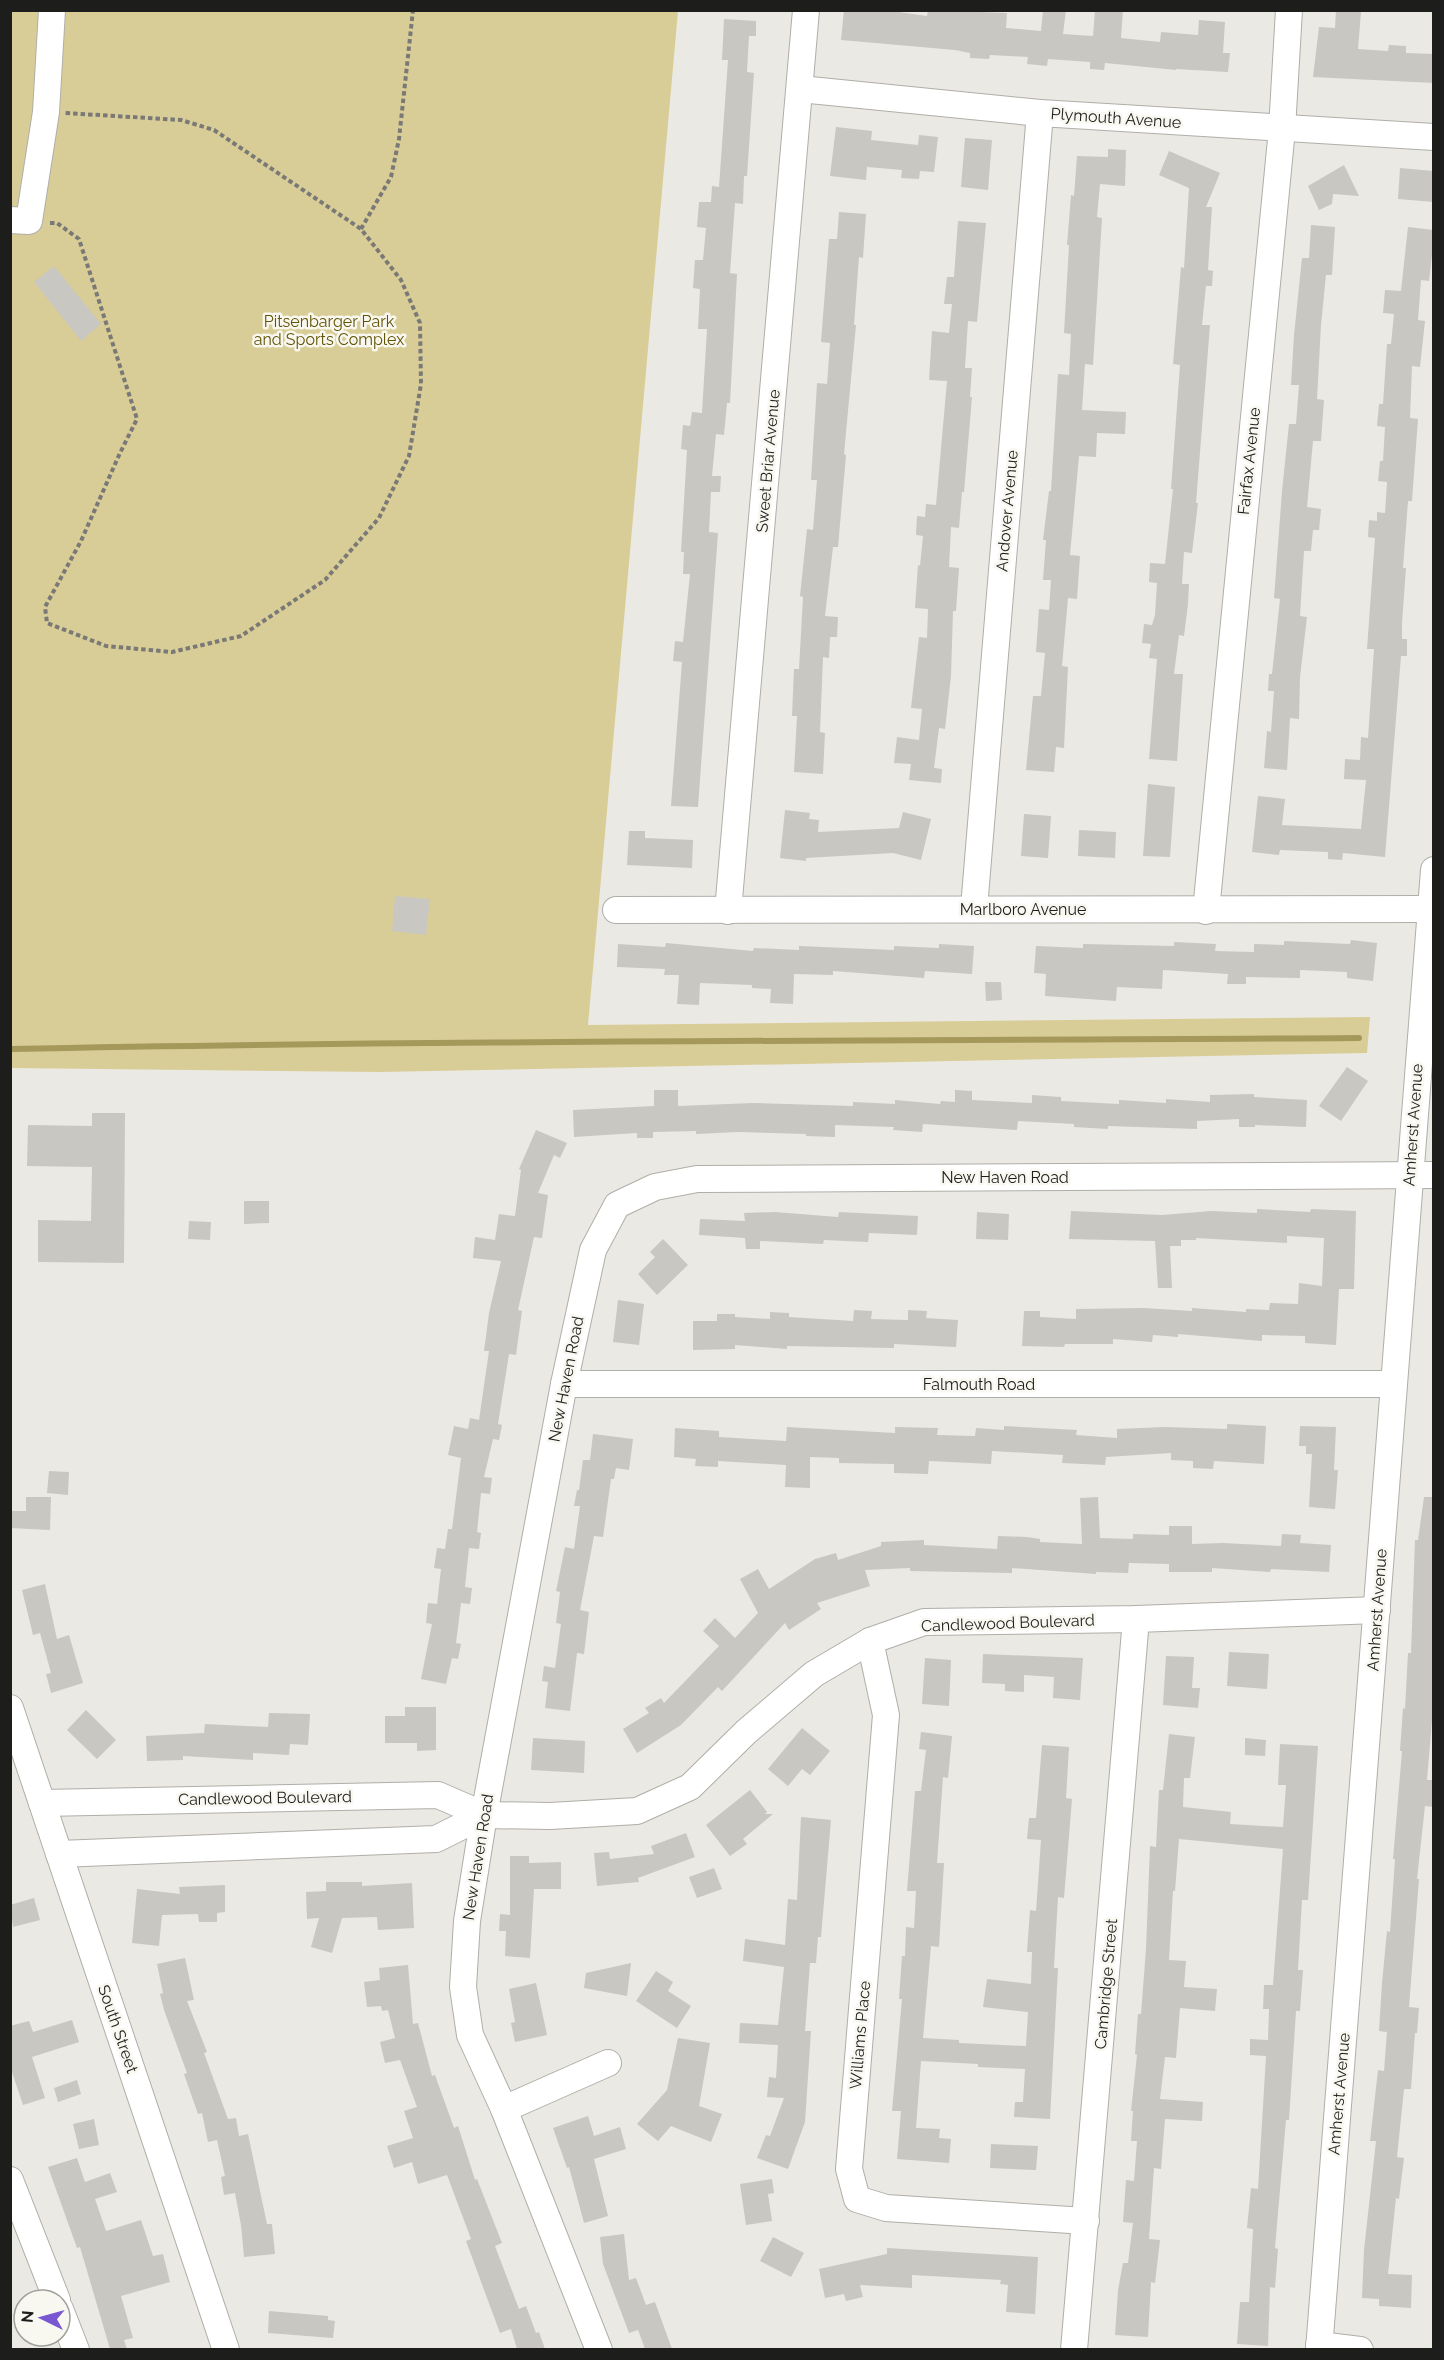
<svg xmlns="http://www.w3.org/2000/svg" width="1444" height="2360" font-family="Raleway,sans-serif">
<style>
.green{fill:#d9cd97}
.lines{fill:none;stroke-linecap:round;stroke-linejoin:round}
.stream{stroke:#a5985b;stroke-width:6}
.building{fill:#c8c7c1}
.minor-casing{stroke:#b0aea8;stroke-width:28}
.path{stroke:#7a7975;stroke-width:4;stroke-dasharray:4.5 3;stroke-linecap:butt}
.minor{stroke:#fff;stroke-width:26}
.labels{text-anchor:middle;dominant-baseline:central;stroke-width:5;stroke-linejoin:round;paint-order:stroke}
.street-label{font-size:16px;fill:#1d1d1b;stroke:#f8f7f0}
.park-label{font-size:16px;fill:#625406;stroke:#f8f7f0}
</style>
<rect width="100%" height="100%" fill="#ebe9e3"/>
<path class="green" d="M11 10 678 11 588 1025 1370 1017 1367 1053 380 1072 11 1068Z"/>
<g class="lines">
<path class="stream" d="M10 1049C460 1040 910 1041 1359 1038"/>
</g>
<g class="building">
<path d="M844 10H885L927 16 928 10 1007 13 1006 28 1041 31 1043 10H1066L1063 34 1093 36 1095 10H1123L1121 38 1160 42 1161 32 1198 35 1199 20 1225 22 1223 53H1230L1228 72 1176 69V70L1105 63 1104 70 1090 69V62L1048 59 1047 66 1027 64 1028 57 990 55 989 59 970 58V53L955 50 841 40Z"/>
<path d="M1336 10 1361 12 1358 49 1388 51 1389 45 1406 46V53L1434 54V83L1313 77 1319 27 1335 28Z"/>
<path d="M724 19 756 21V36H749L747 72 754 73 747 176H744L743 204 735 203 730 273 737 274 730 403H727L724 435 716 434 712 476H721L720 492H711L709 532 718 533 698 807 671 806 682 662 673 661 675 641 683 642 690 574H683L684 552H681L687 450 681 449 683 425 690 426 692 412 702 413 707 329H698L700 289 693 288 695 260H703L706 228 697 227 699 202H711L712 186 719 187 728 60H722Z"/>
<path d="M836 127 872 131 871 140 918 145 919 135 938 137 934 172 920 171 919 179 901 178 902 170 867 167 866 180 830 176Z"/>
<path d="M965 138 992 140 988 190 961 187Z"/>
<path d="M1108 149 1126 150 1125 186 1100 184 1097 217 1102 218 1093 365 1085 364 1082 410 1126 412 1125 434 1097 433 1096 457 1079 456 1070 555 1080 556 1077 599 1068 598 1062 666 1068 667 1064 748 1056 747 1054 772 1026 770 1033 696H1041L1045 653 1036 652 1039 609 1049 610 1051 580H1043L1046 540H1043L1049 491H1051L1058 374 1069 375 1071 334 1064 333 1069 245H1067L1071 195 1074 196 1077 156 1108 157Z"/>
<path d="M1169 151 1220 173 1206 207H1212L1208 270 1213 271 1212 286H1206L1202 325H1210L1196 503H1198L1192 553 1184 552 1182 584H1189L1188 604 1184 636 1179 635 1174 674H1183L1177 761 1149 759 1157 659 1149 658 1151 644 1142 643 1144 624 1152 625 1155 615 1157 583 1149 582 1150 563 1165 564 1173 489H1171L1180 365 1173 364 1181 267 1184 268 1189 188 1159 175Z"/>
<path d="M1344 165 1359 196 1333 194 1332 204 1319 210 1308 186Z"/>
<path d="M1400 168 1434 171V202L1398 199Z"/>
<path d="M839 212 866 214 863 258 859 257 854 325H856L844 454 846 455 838 547H833L825 616 838 617 837 637H830L829 658 823 657 820 732 825 733 823 774 794 772 797 716H792L794 669H799L803 597 800 596 807 529 813 530 817 480H811L816 400 817 383 827 384 830 343 821 342 829 239H837Z"/>
<path d="M958 221 986 223 977 322 968 321 965 368H972L970 397H972L964 492H962L959 528 951 527 949 567 959 568 956 611H953L951 676 945 729 939 728 934 768 942 769 941 783 909 780 911 764 894 763 897 737 919 740 922 709 911 708 919 637 927 638 928 609 915 608 918 565 920 566 923 536 916 535 917 516 925 517 926 504 936 505 947 381 929 380 932 331 949 333 952 304H944L947 277H954Z"/>
<path d="M1311 225 1335 227 1332 275H1326L1321 325 1317 399 1324 400 1321 441H1313L1307 507 1321 509 1319 530H1313L1311 551H1304L1300 616 1307 617 1300 677 1299 719 1290 718 1287 770 1264 768 1267 731 1271 732 1274 691H1268L1269 674H1272L1280 599 1274 598 1282 491 1289 424H1296L1299 385H1291L1294 335 1302 258H1309Z"/>
<path d="M1408 227 1434 230V238L1429 281 1421 280 1418 320 1425 321 1420 367 1412 366 1410 418 1418 419 1412 501H1408L1403 568H1406L1402 623V639H1407V656H1401L1385 857 1343 853 1342 860 1328 859V852L1280 850 1279 855 1252 852 1258 796 1285 799 1282 825 1361 829 1366 780 1344 779 1345 759 1360 760 1361 737 1368 738 1374 649H1367L1375 538 1368 537 1369 520 1377 521V512L1385 513 1387 482 1378 481 1380 461H1383L1385 427 1377 426 1379 404H1383L1387 344H1391L1394 314 1383 313 1385 290 1401 291Z"/>
<path d="M54 266 101 324 81 341 34 282Z"/>
<path d="M1148 784 1175 787 1170 857 1143 856Z"/>
<path d="M785 810 810 813 809 819 819 820 818 832 899 828 903 812 931 819 921 860 893 853 806 858V861L780 858Z"/>
<path d="M1024 814 1051 816 1048 858 1021 856Z"/>
<path d="M1079 830 1116 832 1115 858 1078 856Z"/>
<path d="M629 831H645V838L693 840 692 868 627 865Z"/>
<path d="M395 896 430 899 426 935 392 931Z"/>
<path d="M1351 940 1377 943 1373 981 1347 978V972L1300 970V978L1246 977V984H1227L1228 974 1163 970 1162 989 1117 987 1116 1001 1045 996 1046 974 1034 973 1036 946 1083 948V944L1174 946V942L1216 944 1215 951 1254 952V944L1284 945V941L1350 944Z"/>
<path d="M666 943 753 951 754 948 799 950V946L894 950V946L939 948V944L974 946 972 974 925 971 924 978 833 971V975L794 974 793 1004 770 1003 771 989 752 988V985L700 983 699 1005 677 1004 679 975H664L665 969 617 967 618 944 665 947Z"/>
<path d="M985 982H1001L1002 1000 986 1001Z"/>
<path d="M1347 1067 1368 1081 1341 1121 1319 1106Z"/>
<path d="M654 1090H678V1106L753 1103 853 1106V1102L895 1104V1100L940 1104 941 1101 955 1102V1090L972 1091V1100L1032 1103V1095L1061 1097V1101L1119 1104V1100L1166 1103V1099L1210 1102V1095L1254 1094V1097L1307 1100 1306 1127 1255 1125V1127H1239V1119L1197 1121V1129L1108 1126V1129L1074 1127V1124L1018 1121 1017 1130 923 1124 922 1132 893 1130 894 1127 835 1125V1137L806 1136V1134L738 1132 696 1134V1131L653 1132V1138H637V1133L574 1137 573 1110 654 1106Z"/>
<path d="M92 1113H125L124 1263 38 1262V1220L91 1221 92 1167 27 1166 28 1125 92 1126Z"/>
<path d="M536 1130 567 1143 560 1158 554 1155 538 1193 548 1195 542 1238 534 1237 518 1310 522 1311 516 1355 509 1354 498 1424 502 1425 499 1440 493 1439 484 1477 492 1478 490 1494 481 1493 477 1532 481 1533 479 1549 469 1548 465 1587 472 1588 470 1604 461 1603 456 1643 461 1644 458 1659 452 1658 446 1684 421 1679 432 1624 426 1623 428 1603 437 1604 441 1569 434 1568 437 1548 445 1549 448 1529H452L461 1458 448 1455 454 1426 468 1429 470 1418 479 1420 489 1351H484L489 1313 501 1261 473 1258 475 1237 495 1240 499 1214 515 1216 521 1170 519 1169Z"/>
<path d="M244 1201H269V1223L244 1224Z"/>
<path d="M1257 1209 1310 1212 1311 1209 1356 1211 1354 1289H1339L1336 1345 1305 1343V1336L1262 1335V1341L1178 1334V1337L1153 1335 1152 1342 1113 1339V1344H1065L1064 1347 1022 1346 1024 1311H1040V1317L1076 1319V1309L1143 1308 1192 1311V1308L1246 1312V1309L1269 1310 1270 1303 1298 1304 1299 1283 1322 1286 1324 1238 1287 1236V1243L1196 1238V1240H1181V1246H1170L1172 1288H1158L1155 1241 1069 1239 1071 1211 1162 1215 1211 1211 1257 1213Z"/>
<path d="M775 1212 838 1217 839 1212 918 1216 917 1235 869 1233 868 1242 824 1240 823 1244 760 1241V1249H746L745 1238 699 1235 700 1219 745 1221 744 1213Z"/>
<path d="M977 1212 1009 1214 1008 1240 976 1239Z"/>
<path d="M189 1221 211 1222 210 1240 188 1239Z"/>
<path d="M663 1239 688 1265 657 1295 638 1274 655 1257 650 1252Z"/>
<path d="M618 1300 644 1304 639 1345 613 1342Z"/>
<path d="M854 1310 872 1311 871 1319 908 1320V1310L927 1311 926 1318 958 1320 956 1347 894 1344V1348L787 1346V1349L735 1345V1349L693 1350V1321H717V1314H735V1317L770 1319V1312L789 1313V1317L853 1321Z"/>
<path d="M1227 1424 1266 1426 1264 1464 1214 1461 1213 1469 1193 1468V1461L1171 1460V1453L1106 1457 1105 1465 1062 1463 1063 1455 992 1451 991 1464 929 1461 928 1474 894 1473V1464L839 1463V1458L810 1457V1488L785 1487 786 1465 718 1461V1467L695 1466 696 1459 674 1457 675 1428 719 1431V1437L786 1441 787 1427 895 1433V1427L938 1428 937 1435 975 1436 976 1428 1004 1430V1426L1077 1430 1076 1435 1117 1438V1429L1165 1427 1227 1429Z"/>
<path d="M1300 1426 1336 1427 1334 1470H1338L1335 1509 1309 1507 1312 1454H1306V1446H1299Z"/>
<path d="M593 1434 633 1439 629 1470 616 1468 614 1479H611L603 1537 594 1536 580 1610 589 1612 584 1654 577 1653 570 1711 545 1708 548 1682 542 1681 544 1666 555 1668 561 1624 556 1623 560 1592 556 1591 565 1547 574 1549 580 1506H574L577 1490H579L583 1460H590Z"/>
<path d="M49 1471 69 1472 68 1495 47 1493Z"/>
<path d="M26 1497H51L50 1530 10 1528V1511H26Z"/>
<path d="M1098 1497 1100 1538 1133 1539V1534L1169 1535V1526H1192V1544L1223 1543 1281 1546 1282 1534 1301 1535 1300 1543 1331 1545 1329 1572 1271 1569 1270 1572 1212 1568V1572H1169V1564L1129 1563 1128 1573 1096 1572V1574L1012 1568V1573L910 1571V1568L865 1570 870 1586 817 1603 821 1609 789 1630 785 1623 722 1691 718 1687 681 1725 637 1753 623 1729 649 1713 645 1708 661 1698 664 1703 719 1646 703 1631 715 1618 735 1638 758 1613 740 1579 758 1569 769 1589 815 1559 836 1553 838 1560 881 1546V1542L924 1540V1545L997 1549 998 1536 1027 1537 1040 1539V1542L1082 1544 1080 1498Z"/>
<path d="M1424 1497H1434V1696L1427 1780H1434V1807L1425 1806 1417 1879H1419L1409 2007 1419 2008 1417 2033H1415L1411 2089H1404L1397 2157 1404 2158 1399 2199 1396 2198 1388 2274 1412 2275 1411 2308 1379 2306V2299L1362 2298 1364 2250 1376 2141H1370L1378 2070 1384 2071 1387 2032 1379 2031 1382 1983 1387 1931 1390 1932 1395 1859H1393L1402 1751H1400L1403 1708 1405 1709 1408 1653H1411L1415 1540H1418Z"/>
<path d="M45 1584 57 1639 69 1635 83 1683 51 1693 46 1674 51 1673 40 1633 33 1635 22 1590Z"/>
<path d="M1229 1652 1269 1654 1267 1689 1227 1686Z"/>
<path d="M983 1654 1083 1658 1080 1700 1053 1698 1054 1677 1024 1675V1692L1005 1691V1684L982 1683Z"/>
<path d="M1166 1656 1194 1657 1192 1688H1200L1198 1708 1163 1705Z"/>
<path d="M925 1658 951 1660 949 1706 922 1704Z"/>
<path d="M405 1707H436V1750L417 1751V1743H385V1716H405Z"/>
<path d="M86 1710 116 1740 97 1759 67 1730Z"/>
<path d="M269 1713 310 1714 308 1745 290 1744 289 1755 253 1753V1760L183 1756V1760L147 1761 146 1736 204 1733 205 1724 268 1727Z"/>
<path d="M802 1728 830 1751 810 1775 802 1769 788 1786 768 1769Z"/>
<path d="M921 1732 952 1736 948 1778 943 1777 937 1863H944L939 1947 931 1946 923 2038 959 2040V2043L1026 2046 1028 2012 983 2007 987 1979 1031 1984 1032 1952H1027L1030 1910 1036 1911 1041 1840 1027 1839 1029 1818H1036L1042 1745 1069 1747 1066 1798 1072 1799 1064 1898 1058 1897 1054 1968H1058L1050 2119 1014 2117 1015 2102H1023L1025 2069 978 2067V2064L921 2061 916 2128 940 2129 939 2138 951 2139 949 2163 897 2159 901 2111H892L902 1999H899L902 1956H905L906 1927 914 1928 916 1891H907L915 1791H921L926 1750 919 1749Z"/>
<path d="M1169 1734 1195 1737 1190 1778H1184L1183 1807 1231 1812 1230 1824 1283 1827 1286 1785H1278L1280 1744 1318 1746 1308 1900H1302L1298 1970H1303L1300 2011H1296L1289 2120H1286L1275 2248 1278 2249 1275 2288 1270 2287 1268 2346 1237 2344 1240 2302H1249L1253 2229 1247 2228 1251 2188 1258 2189 1266 2056 1250 2055V2039L1268 2040 1269 2009H1263L1264 1985H1273L1283 1849 1179 1839 1175 1891H1173L1169 1960 1186 1961 1184 1987 1217 1989 1215 2011 1180 2008 1176 2058 1165 2057 1160 2099 1203 2102 1202 2121 1165 2119 1161 2169 1154 2168 1149 2239 1160 2240 1155 2283 1151 2282 1148 2337 1115 2335 1118 2290 1123 2263H1128L1133 2223 1123 2222 1126 2180 1134 2181 1137 2141H1131L1133 2111H1131L1137 2055 1135 2054 1138 2014H1141L1146 1949 1150 1846 1156 1847 1159 1790H1163Z"/>
<path d="M533 1738 585 1741 584 1773 531 1770Z"/>
<path d="M1245 1738 1266 1740 1265 1756 1245 1755Z"/>
<path d="M750 1790 767 1812 765 1814H773L743 1839 747 1844 730 1856 706 1825Z"/>
<path d="M801 1817 831 1820 821 1937H818L816 1963H810L805 2031H811L805 2122 788 2169 757 2158 766 2135 770 2136 784 2098 767 2097 769 2077 776 2078 778 2045 739 2043 740 2023 778 2025 784 1967 743 1961 745 1939 785 1945 788 1899 797 1900Z"/>
<path d="M686 1833 695 1857 638 1878 639 1882 597 1886 594 1853 609 1852 610 1859 654 1854 651 1846Z"/>
<path d="M510 1856H529V1863L561 1862V1889H534L530 1958 505 1956 506 1931H499L500 1914 510 1915Z"/>
<path d="M714 1868 722 1889 697 1898 689 1877Z"/>
<path d="M326 1882H362V1886L412 1883 414 1928 378 1930 377 1917 342 1918 332 1953 311 1947 319 1918 307 1919 306 1892 326 1891Z"/>
<path d="M225 1885V1912L217 1913V1922H199L198 1914 162 1915 159 1946 132 1943 137 1889 180 1894 179 1887Z"/>
<path d="M34 1898 40 1920 13 1927 10 1905Z"/>
<path d="M185 1958 194 2000 187 2001 207 2052 204 2053 228 2119 236 2118 239 2136 248 2134 267 2224H272L275 2254 244 2257 241 2225 235 2193 224 2195 221 2177 225 2176 217 2140 208 2142 202 2113 198 2114 184 2074 187 2073 164 2010 160 1994 163 1993 157 1964Z"/>
<path d="M631 1963 627 1996 584 1988 586 1973Z"/>
<path d="M408 1965 413 2024 418 2023 432 2076 435 2075 454 2128 458 2126 475 2180 477 2179 502 2243 495 2246 519 2309 526 2306 536 2333 539 2332 545 2349H517L511 2329 500 2333 466 2241 471 2239 447 2175 418 2184 412 2162 394 2168 387 2146 413 2138 404 2111 417 2107 400 2060 385 2063 380 2042 395 2038 388 2010 382 2011 381 2006 367 2007 364 1982 380 1980 379 1968Z"/>
<path d="M656 1971 673 1982 668 1991 691 2006 677 2028 636 2001Z"/>
<path d="M536 1983 547 2035 515 2042 511 2023 515 2022 509 1989Z"/>
<path d="M72 2020 79 2042 32 2057 45 2098 23 2105 10 2066V2026L29 2021 33 2032Z"/>
<path d="M678 2038 710 2043 699 2106 722 2114 711 2142 671 2126 658 2141 637 2124 667 2090Z"/>
<path d="M77 2080 81 2094 58 2102 54 2088Z"/>
<path d="M588 2116 594 2136 620 2127 626 2149 594 2159 608 2216 584 2223 569 2167 567 2168 553 2128Z"/>
<path d="M94 2119 99 2145 79 2149 73 2124Z"/>
<path d="M991 2144 1038 2146 1036 2170 990 2168Z"/>
<path d="M77 2158 85 2182 110 2173 117 2192 95 2199 106 2231 141 2220 153 2256 163 2254 170 2282 121 2296 133 2338 124 2340 127 2349H110L80 2247 77 2248 48 2167Z"/>
<path d="M772 2179 774 2193 768 2194 772 2221 746 2225 740 2184Z"/>
<path d="M624 2234 629 2280 636 2278 646 2305 655 2302 672 2349H645L638 2330 629 2333 603 2264 600 2237Z"/>
<path d="M773 2237 804 2253 791 2277 760 2261Z"/>
<path d="M887 2248 1038 2257 1035 2314 1006 2312 1008 2285 1000 2284 1001 2280 912 2275V2288L860 2285 863 2297 846 2301 844 2294 825 2298 819 2269 887 2254Z"/>
<path d="M269 2311 328 2316V2320L335 2321 333 2338 268 2333Z"/>
</g>
<g class="lines">
<defs>
<g id="minor">
<path d="M800 89 1040 113 1434 137"/>
<path d="M10 220 29 221 46 112 52 10"/>
<path d="M974 908 1040 113"/>
<path d="M616 910 1430 909"/>
<path d="M728 911 806 10"/>
<path d="M1206 911 1282 129 1289 10"/>
<path d="M564 1384H1394"/>
<path d="M870 1641 886 1715 849 2169 857 2199 886 2208 1086 2221"/>
<path d="M10 1708 226 2350"/>
<path d="M42 1803 438 1795 484 1815 550 1816 637 1811 690 1787 746 1732 814 1674 870 1641 924 1622 1136 1619 1377 1610"/>
<path d="M59 1854 436 1839 484 1815"/>
<path d="M504 2109 608 2063"/>
<path d="M10 2180 57 2300"/>
<path d="M60 2309 76 2350"/>
<path d="M1319 2345 1360 2350"/>
<path d="M599 2350 504 2109 470 2035 463 1987 467 1921 484 1815 564 1384 593 1250 617 1205 655 1187 697 1179 1434 1175"/>
<path d="M1074 2350 1136 1619"/>
<path d="M1319 2350 1434 870"/>
</g>
</defs>
<use href="#minor" class="minor-casing"/>
<g class="path">
<path d="M50 223H57L79 239 137 419 120 453 81 541 45 607 47 623 106 646 172 652 241 636 325 580 379 518 409 456 421 384 420 323 401 280 361 229 214 130 181 120 65 113"/>
<path d="M361 229 391 177 399 139 413 10"/>
</g>
<use href="#minor" class="minor"/>
</g>
<g class="labels">
<g class="street-label">
<text transform="translate(1116 118) rotate(4)">Plymouth Avenue</text>
<text transform="translate(768 461) rotate(-85)">Sweet Briar Avenue</text>
<text transform="translate(1249 461) rotate(-84)">Fairfax Avenue</text>
<text transform="translate(1007 511) rotate(-85)">Andover Avenue</text>
<text x="1023" y="909">Marlboro Avenue</text>
<text transform="translate(1413 1125) rotate(-86)">Amherst Avenue</text>
<text x="1005" y="1177">New Haven Road</text>
<text transform="translate(566 1379) rotate(-79)">New Haven Road</text>
<text x="979" y="1384">Falmouth Road</text>
<text transform="translate(1377 1610) rotate(-86)">Amherst Avenue</text>
<text transform="translate(1008 1623) rotate(-2)">Candlewood Boulevard</text>
<text transform="translate(265 1798) rotate(-1)">Candlewood Boulevard</text>
<text transform="translate(478 1857) rotate(-81)">New Haven Road</text>
<text transform="translate(1106 1984) rotate(-85)">Cambridge Street</text>
<text transform="translate(118 2029) rotate(71)">South Street</text>
<text transform="translate(860 2035) rotate(-85)">Williams Place</text>
<text transform="translate(1339 2094) rotate(-85)">Amherst Avenue</text>
</g>
<g class="park-label">
<text x="329" y="321">Pitsenbarger Park<tspan x="329" dy="18">and Sports Complex</tspan></text>
</g>
</g>
<rect width="1444" height="2360" fill="none" stroke="#1d1d1b" stroke-width="24"/>
<g transform="translate(42 2318) rotate(275)"><circle r="28" fill="#f8f7f0" stroke="#a0a09b" stroke-width="1.5"/>
<path d="M0-4.5L10 22L0 15L-10 22Z" fill="#7957d1"/>
<text y="-9" font-size="16" font-weight="bold" text-anchor="middle" fill="#1d1d1b">N</text>
</g>
</svg>
